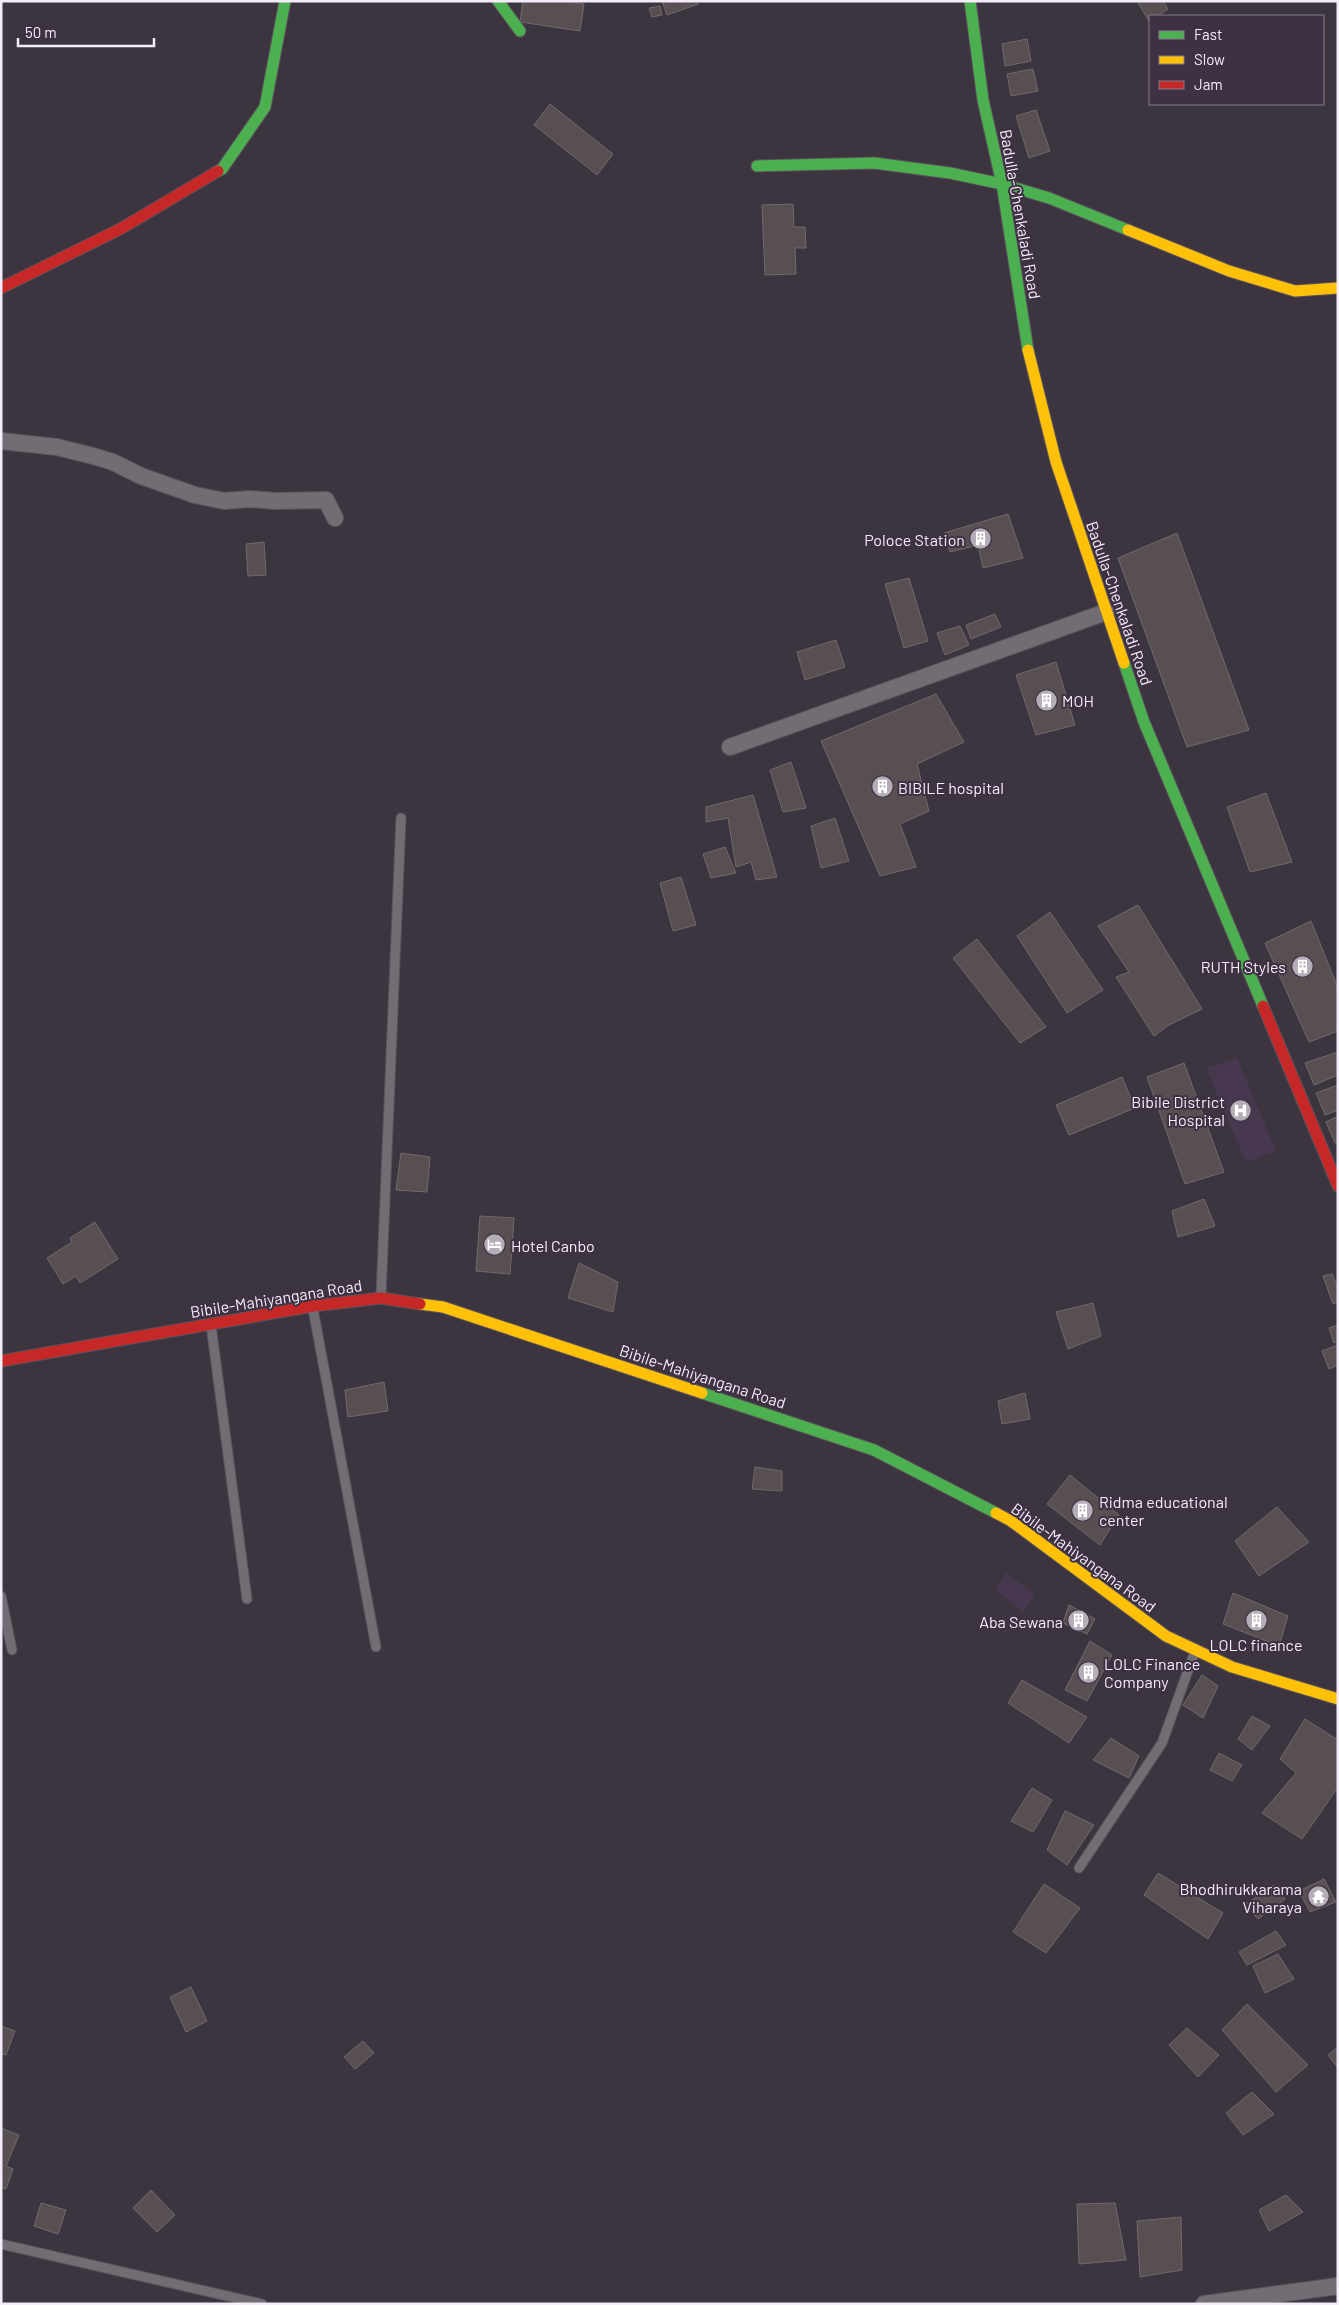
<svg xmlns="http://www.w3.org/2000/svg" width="1339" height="2305" font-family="Barlow,sans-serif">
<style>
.built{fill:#47384f}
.building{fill:#574f52;stroke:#71696c}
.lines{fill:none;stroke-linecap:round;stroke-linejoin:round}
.lane-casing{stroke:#5a535c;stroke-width:11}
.street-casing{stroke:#5a535c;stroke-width:18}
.fast-casing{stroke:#5a535c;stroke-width:13}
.slow-casing{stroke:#5a535c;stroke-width:13}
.jam-casing{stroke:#5a535c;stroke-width:13}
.lane{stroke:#726c74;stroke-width:9}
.street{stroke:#726c74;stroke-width:16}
.fast{stroke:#4caf50;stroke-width:11}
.slow{stroke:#ffc107;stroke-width:11}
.jam{stroke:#c62828;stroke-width:11}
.labels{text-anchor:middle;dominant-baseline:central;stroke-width:4;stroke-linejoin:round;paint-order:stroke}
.street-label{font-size:16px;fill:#f4ecf8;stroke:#3e3143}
.poi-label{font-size:16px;fill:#f4ecf8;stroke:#3e3143;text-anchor:end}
</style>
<rect width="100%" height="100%" fill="#3c353f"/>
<g class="built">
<path d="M1237 1058 1276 1151 1246 1162 1206 1068Z"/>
<path d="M1006 1573 1035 1594 1023 1612 996 1590Z"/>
</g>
<g class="building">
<path d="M523 1H566L584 4 580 31 520 22Z"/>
<path d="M662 1H697L698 4 667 15Z"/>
<path d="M1137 1H1163L1168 9 1157 16H1150L1149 21Z"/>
<path d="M660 6 662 15 652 17 649 8Z"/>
<path d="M1027 39 1031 61 1005 66 1002 44Z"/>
<path d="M1033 69 1038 91 1011 96 1007 74Z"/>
<path d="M550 104 613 154 597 175 534 125Z"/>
<path d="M1036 110 1050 151 1029 158 1016 116Z"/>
<path d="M793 204 794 227H805L806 248H795L796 274 765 275 762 205Z"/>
<path d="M1008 514 1023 558 983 568 978 545 950 552 944 533Z"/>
<path d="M1177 533 1249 730 1187 747 1118 558Z"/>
<path d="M264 542 266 575 248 576 246 544Z"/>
<path d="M909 578 928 641 904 648 885 584Z"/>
<path d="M995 614 1001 627 971 639 966 625Z"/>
<path d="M960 626 969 645 945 655 937 633Z"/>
<path d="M836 640 845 667 805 680 797 652Z"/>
<path d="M1056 662 1075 725 1036 735 1016 675Z"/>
<path d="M936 694 964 742 917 764 929 811 900 824 916 867 880 876 821 741Z"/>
<path d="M791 762 806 808 783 812 770 770Z"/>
<path d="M1266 793 1292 862 1250 872 1227 807Z"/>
<path d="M753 795 777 877 756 880 751 862 736 867 728 818 706 822V807Z"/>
<path d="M835 818 849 861 821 868 811 826Z"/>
<path d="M725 847 736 873 711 878 703 854Z"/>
<path d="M681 877 696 925 673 931 660 883Z"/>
<path d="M1138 905 1202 1009 1169 1025 1154 1036 1116 977 1129 972 1098 926Z"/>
<path d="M1050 912 1103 990 1067 1013 1017 936Z"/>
<path d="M1311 921 1338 988V1031L1309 1042 1265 943Z"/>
<path d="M977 939 1046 1027 1020 1043 953 958Z"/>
<path d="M1338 1052V1075L1314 1085 1305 1063Z"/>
<path d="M1184 1063 1224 1172 1185 1184 1147 1077Z"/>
<path d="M1122 1077 1135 1108 1069 1135 1056 1105Z"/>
<path d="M1338 1085V1110L1325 1115 1316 1093Z"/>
<path d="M1338 1116V1142L1335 1143 1326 1122Z"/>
<path d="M401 1153 430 1157 427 1192 396 1190Z"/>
<path d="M1204 1199 1215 1226 1178 1237 1172 1211Z"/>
<path d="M480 1216 514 1218 510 1274 476 1271Z"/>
<path d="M95 1222 118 1259 80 1283 76 1276 63 1284 47 1258 72 1242 70 1238Z"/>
<path d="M579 1263 618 1282 613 1312 568 1298Z"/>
<path d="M1332 1274 1338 1288V1302L1333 1304 1323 1276Z"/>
<path d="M1093 1303 1101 1336 1068 1349 1056 1312Z"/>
<path d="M1338 1325V1341L1334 1343 1329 1328Z"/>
<path d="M1338 1345V1365L1329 1369 1322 1351Z"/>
<path d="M384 1382 388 1411 348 1417 345 1390Z"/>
<path d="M1025 1393 1030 1419 1002 1424 998 1401Z"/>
<path d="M755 1467 782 1471V1491L752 1489Z"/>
<path d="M1070 1475 1119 1515 1100 1545 1047 1504Z"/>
<path d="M1277 1507 1309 1542 1259 1576 1235 1541Z"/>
<path d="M1233 1593 1288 1616 1279 1646 1223 1624Z"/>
<path d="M1069 1605 1095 1619 1087 1634 1063 1623Z"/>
<path d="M1090 1641 1112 1655 1087 1701 1065 1690Z"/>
<path d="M1202 1675 1218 1686 1203 1718 1183 1705Z"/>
<path d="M1022 1680 1087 1717 1069 1743 1008 1703Z"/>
<path d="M1252 1716 1270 1726 1252 1750 1238 1739Z"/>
<path d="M1305 1719 1338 1740V1787L1302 1839 1262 1813 1296 1773 1280 1759Z"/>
<path d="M1111 1738 1139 1756 1129 1778 1093 1760Z"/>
<path d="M1219 1753 1242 1765 1232 1781 1210 1770Z"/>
<path d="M1032 1788 1052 1800 1033 1832 1011 1821Z"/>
<path d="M1065 1811 1094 1825 1067 1865 1047 1850Z"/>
<path d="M1158 1873 1223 1913 1208 1939 1144 1895Z"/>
<path d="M1324 1879 1336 1902 1310 1912 1299 1891Z"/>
<path d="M1044 1884 1080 1908 1046 1953 1013 1932Z"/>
<path d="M1273 1885 1285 1899 1258 1919 1245 1905Z"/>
<path d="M1276 1931 1286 1945 1247 1965 1239 1952Z"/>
<path d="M1278 1954 1294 1979 1265 1993 1253 1966Z"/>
<path d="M191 1987 207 2021 186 2032 170 1997Z"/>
<path d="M1247 2004 1308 2065 1276 2092 1222 2030Z"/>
<path d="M1 2026 15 2031 6 2055 1 2054Z"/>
<path d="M1187 2028 1219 2055 1198 2077 1169 2045Z"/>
<path d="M363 2041 374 2053 355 2069 344 2057Z"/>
<path d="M1338 2047V2068L1328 2055Z"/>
<path d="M1252 2092 1274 2114 1243 2135 1226 2113Z"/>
<path d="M1 2128 19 2135 6 2166 13 2169 6 2189 1 2187Z"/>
<path d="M151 2190 175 2215 157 2232 133 2208Z"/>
<path d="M1286 2195 1303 2212 1269 2231 1259 2210Z"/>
<path d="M41 2203 66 2210 58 2234 34 2226Z"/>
<path d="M1115 2203 1126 2260 1079 2264 1077 2204Z"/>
<path d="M1181 2217 1182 2270 1140 2277 1137 2221Z"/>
</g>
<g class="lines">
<defs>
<g id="lane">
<path d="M381 1295 401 818"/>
<path d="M313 1309 376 1647"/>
<path d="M211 1325 247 1599"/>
<path d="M1 1596 12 1650"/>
<path d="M1079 1868 1162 1743 1194 1654"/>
<path d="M1 2244 262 2304"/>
</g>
<g id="street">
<path d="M1 441 57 447 93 456 113 462 141 476 195 495 224 501 250 499 276 501 326 500 335 518"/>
<path d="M730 747 1106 612"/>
<path d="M1204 2304 1338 2286"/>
</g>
<g id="fast">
<path d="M498 1 520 31"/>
<path d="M970 1 983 100 1002 184 1028 350"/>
<path d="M757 166 874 163 950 173 1002 184 1049 198 1128 230"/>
<path d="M218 171 222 169 265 107 285 1"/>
<path d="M1124 663 1144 722 1263 1006"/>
<path d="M702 1393 874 1450 996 1513"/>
</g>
<g id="slow">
<path d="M1128 230 1229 271 1295 291 1338 288"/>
<path d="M1028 350 1056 462 1124 663"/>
<path d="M420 1304 443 1307 702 1393"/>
<path d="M996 1513 1011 1521 1166 1636 1232 1667 1338 1699"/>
</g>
<g id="jam">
<path d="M1 288 122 228 218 171"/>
<path d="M1263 1006 1338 1186"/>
<path d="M1 1361 313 1306 381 1298 420 1304"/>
</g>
</defs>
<use href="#lane" class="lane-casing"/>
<use href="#street" class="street-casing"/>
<use href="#fast" class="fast-casing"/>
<use href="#slow" class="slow-casing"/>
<use href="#jam" class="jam-casing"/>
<use href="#lane" class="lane"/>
<use href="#street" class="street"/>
<use href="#fast" class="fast"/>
<use href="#slow" class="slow"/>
<use href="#jam" class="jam"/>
</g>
<defs>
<symbol id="building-disc" viewBox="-11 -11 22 22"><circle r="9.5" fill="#b4acb7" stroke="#3e3143"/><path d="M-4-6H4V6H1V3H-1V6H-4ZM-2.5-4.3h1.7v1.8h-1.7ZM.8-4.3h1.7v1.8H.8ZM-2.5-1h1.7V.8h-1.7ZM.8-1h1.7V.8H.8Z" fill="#fff"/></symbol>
<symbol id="hospital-disc" viewBox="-11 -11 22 22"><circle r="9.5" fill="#b4acb7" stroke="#3e3143"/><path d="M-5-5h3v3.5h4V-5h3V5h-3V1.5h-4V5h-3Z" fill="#fff"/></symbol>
<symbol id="hotel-disc" viewBox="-11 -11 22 22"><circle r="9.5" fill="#b4acb7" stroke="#3e3143"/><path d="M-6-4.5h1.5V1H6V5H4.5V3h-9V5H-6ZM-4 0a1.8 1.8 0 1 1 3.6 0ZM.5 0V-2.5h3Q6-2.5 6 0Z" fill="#fff"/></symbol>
<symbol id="temple-disc" viewBox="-11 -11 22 22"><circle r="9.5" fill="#b4acb7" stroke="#3e3143"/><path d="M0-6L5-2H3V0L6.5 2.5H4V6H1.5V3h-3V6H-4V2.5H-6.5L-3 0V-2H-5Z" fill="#fff"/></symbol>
</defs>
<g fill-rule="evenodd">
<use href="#building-disc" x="968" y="526" width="25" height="25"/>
<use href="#building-disc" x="1034" y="688" width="25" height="25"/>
<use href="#building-disc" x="870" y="774" width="25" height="25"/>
<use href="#building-disc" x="1290" y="954" width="25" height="25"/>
<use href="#hospital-disc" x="1228" y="1098" width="25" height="25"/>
<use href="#hotel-disc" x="482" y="1232" width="25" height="25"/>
<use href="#building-disc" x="1070" y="1498" width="25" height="25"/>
<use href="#building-disc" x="1244" y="1608" width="25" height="25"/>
<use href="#building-disc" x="1066" y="1608" width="25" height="25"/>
<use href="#building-disc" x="1076" y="1660" width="25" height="25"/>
<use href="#temple-disc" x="1306" y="1884" width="25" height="25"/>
</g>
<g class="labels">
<g class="street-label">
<text transform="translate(1021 214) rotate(80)">Badulla-Chenkaladi Road</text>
<text transform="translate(1120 603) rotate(71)">Badulla-Chenkaladi Road</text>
<text transform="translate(276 1298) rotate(-9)">Bibile-Mahiyangana Road</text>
<text transform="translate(703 1376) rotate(18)">Bibile-Mahiyangana Road</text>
<text transform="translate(1084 1557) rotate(36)">Bibile-Mahiyangana Road</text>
</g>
<g class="poi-label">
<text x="965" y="539">Poloce Station</text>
<text x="1062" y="700" text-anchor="start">MOH</text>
<text x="898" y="787" text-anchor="start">BIBILE hospital</text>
<text x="1286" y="966">RUTH Styles</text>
<text x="1225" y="1101">Bibile District<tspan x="1225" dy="18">Hospital</tspan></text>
<text x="511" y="1245" text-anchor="start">Hotel Canbo</text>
<text x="1099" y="1501" text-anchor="start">Ridma educational<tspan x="1099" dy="18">center</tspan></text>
<text x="1063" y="1621">Aba Sewana</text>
<text x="1256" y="1644" text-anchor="middle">LOLC finance</text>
<text x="1104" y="1663" text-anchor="start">LOLC Finance<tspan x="1104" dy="18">Company</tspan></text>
<text x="1302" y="1888">Bhodhirukkarama<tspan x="1302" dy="18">Viharaya</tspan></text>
</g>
</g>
<rect width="1339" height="2305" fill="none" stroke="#f4ecf8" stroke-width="5"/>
<rect x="1149" y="15" width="175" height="90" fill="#3e3143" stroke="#877c8b"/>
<rect x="1159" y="31" width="25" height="8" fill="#4caf50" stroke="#877c8b"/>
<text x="1194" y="40" font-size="15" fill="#f4ecf8">Fast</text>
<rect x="1159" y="56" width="25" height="8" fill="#ffc107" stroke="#877c8b"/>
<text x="1194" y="65" font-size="15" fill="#f4ecf8">Slow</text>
<rect x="1159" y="81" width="25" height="8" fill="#c62828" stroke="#877c8b"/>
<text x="1194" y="90" font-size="15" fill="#f4ecf8">Jam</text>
<path d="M18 38v8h136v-8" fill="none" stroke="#f4ecf8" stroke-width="2.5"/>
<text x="25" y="38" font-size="15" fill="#f4ecf8" stroke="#3e3143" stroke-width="4" paint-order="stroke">50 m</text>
</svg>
